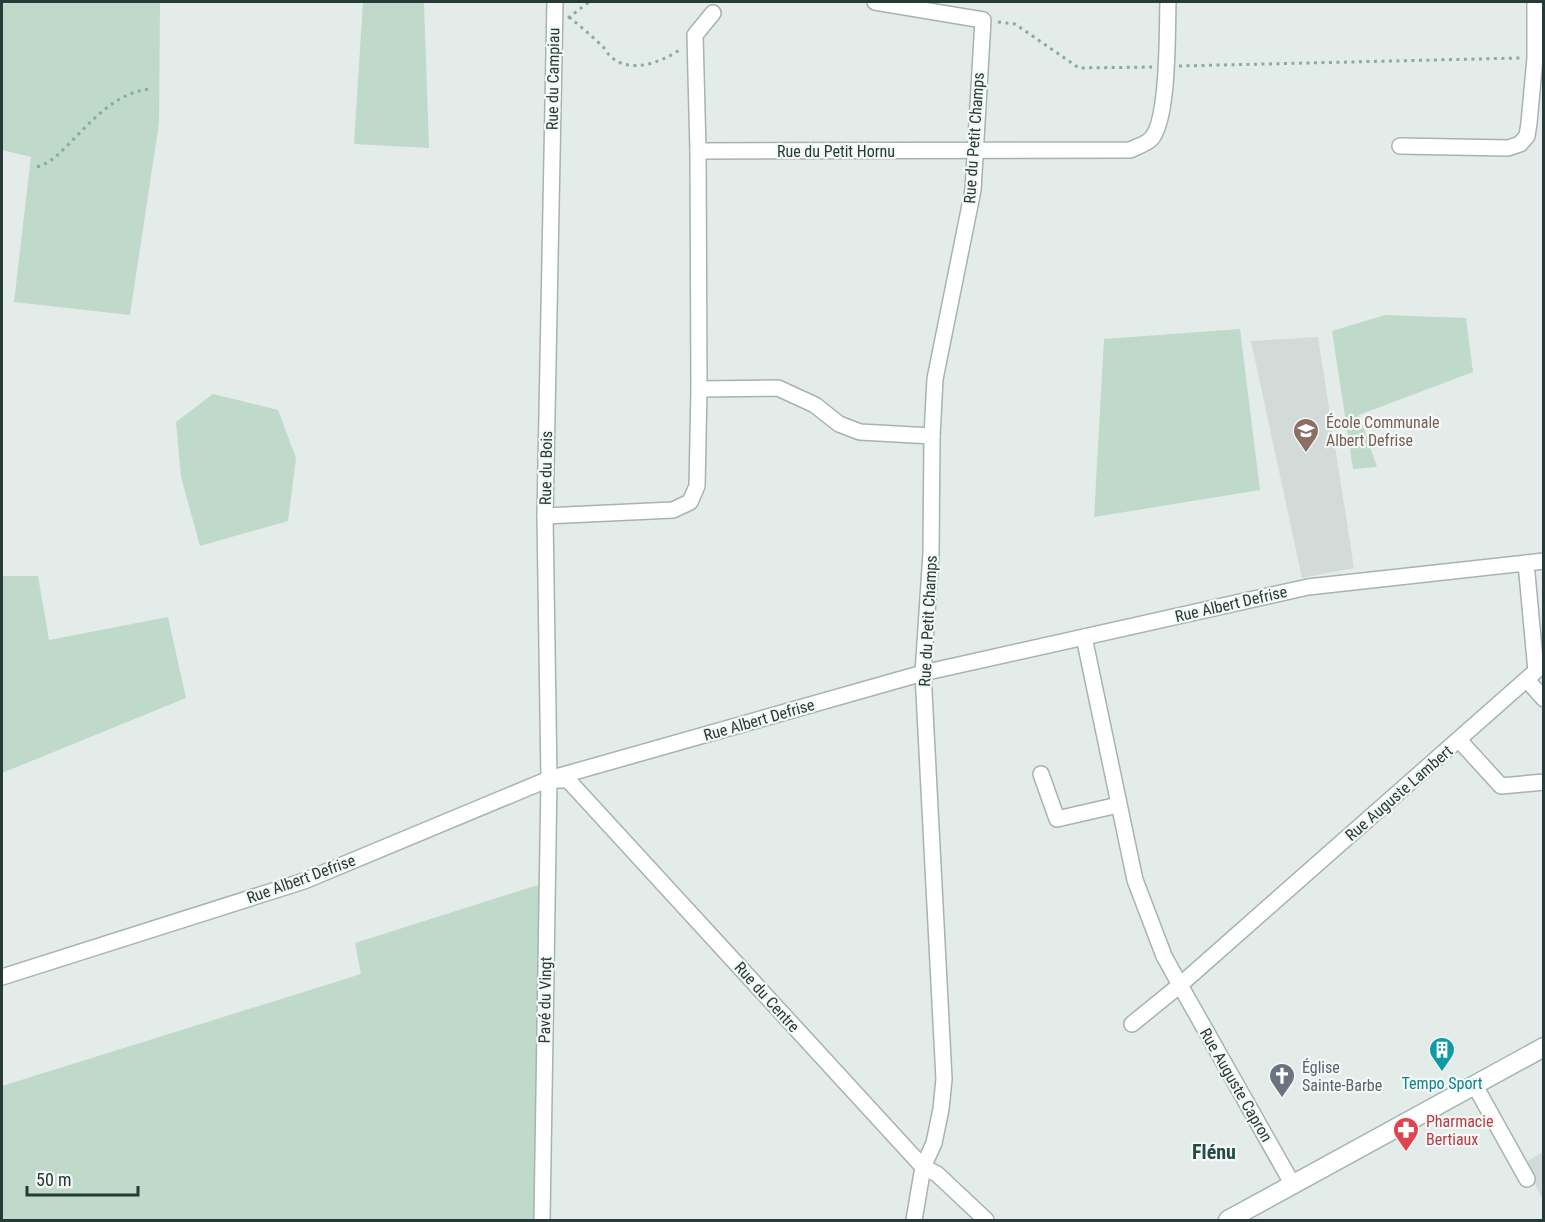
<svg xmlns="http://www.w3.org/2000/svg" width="1545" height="1222" font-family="'Roboto Condensed',sans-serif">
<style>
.built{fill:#d2dbd8}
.green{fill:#bfdaca}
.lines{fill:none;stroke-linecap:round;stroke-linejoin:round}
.street-casing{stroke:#a7b3b0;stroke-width:18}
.secondary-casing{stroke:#a3b6b2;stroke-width:21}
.path{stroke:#88aba4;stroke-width:3;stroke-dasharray:3 4.5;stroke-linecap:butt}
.street{stroke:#fff;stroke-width:15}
.secondary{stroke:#fff;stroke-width:18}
.labels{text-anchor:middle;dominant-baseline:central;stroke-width:4.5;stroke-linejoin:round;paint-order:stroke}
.street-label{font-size:16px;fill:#253b38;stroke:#f4f8f7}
.education-label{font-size:16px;fill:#785e54;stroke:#f4f8f7;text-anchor:start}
.worship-label{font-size:16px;fill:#5b616d;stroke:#f4f8f7;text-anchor:start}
.culture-label{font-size:16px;fill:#0d838f;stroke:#f4f8f7}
.health-label{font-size:16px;fill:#be3a42;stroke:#f4f8f7;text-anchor:start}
.quarter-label{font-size:20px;font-weight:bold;fill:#244b46;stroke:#f4f8f7}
</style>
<rect width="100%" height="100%" fill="#e4ece9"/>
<g class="built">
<path d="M1318 337 1354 568 1302 578 1251 341Z"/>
<path d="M1543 1152V1200L1524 1163Z"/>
</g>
<g class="green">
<path d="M2 2H160L159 123 130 315 14 302 31 157 2 150Z"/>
<path d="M363 2H424L429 148 354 144Z"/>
<path d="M1385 315 1466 318 1473 372 1359 415 1377 467 1353 469 1332 331Z"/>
<path d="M1240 329 1260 490 1094 517 1104 339Z"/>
<path d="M213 394 278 410 296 458 288 521 200 546 181 477 176 422Z"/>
<path d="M2 576H38L49 640 168 617 186 698 2 773Z"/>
<path d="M547 882 542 1220H2V1086L361 974 355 943Z"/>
</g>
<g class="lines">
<defs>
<g id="street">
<path d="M875 2 983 20 973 190 935 379 932 436 931 553 923 673 944 1079 941 1109 934 1143 923 1167 914 1220"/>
<path d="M1400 146 1508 148 1520 144 1527 136 1529 123 1535 58V2"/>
<path d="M698 151 695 35 713 13"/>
<path d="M699 389 778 388 815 405 839 424 860 432 932 436"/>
<path d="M545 516 673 510 690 502 697 486 699 389 698 151 1130 150C1136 147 1146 144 1151 139 1169 120 1167 30 1168 2"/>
<path d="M1084 637 1135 880 1164 956 1180 985 1293 1185"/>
<path d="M1527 680 1544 699"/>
<path d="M1459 740 1501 786 1544 782"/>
<path d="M1041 774 1057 819 1118 805"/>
<path d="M555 780H568L923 1167 937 1174 986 1220"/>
<path d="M2 977 304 881 549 779 923 673 1308 587 1544 561"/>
<path d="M1132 1024 1180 985 1536 671 1526 563"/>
<path d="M1474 1084 1527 1179"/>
<path d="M542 1220 549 779 545 516 555 2"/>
</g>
<path id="secondary" d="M1228 1220 1544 1047"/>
</defs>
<use href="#street" class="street-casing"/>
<use href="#secondary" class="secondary-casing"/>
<g class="path">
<path d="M569 17C580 26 591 35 601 45 605 48 607 53 610 56 630 75 662 62 681 49"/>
<path d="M568 18 589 2"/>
<path d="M998 22 1015 24 1079 68 1152 67"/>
<path d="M1179 66 1520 58"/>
<path d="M37 167C50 163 58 155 67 146 92 121 114 93 150 89"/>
</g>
<use href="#street" class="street"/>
<use href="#secondary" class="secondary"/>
</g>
<defs>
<symbol id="school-pin" viewBox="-11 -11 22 30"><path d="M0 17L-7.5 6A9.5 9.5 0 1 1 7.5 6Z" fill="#8d6e63" stroke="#f4f8f7"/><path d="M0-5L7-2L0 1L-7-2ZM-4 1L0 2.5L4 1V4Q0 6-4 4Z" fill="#fff"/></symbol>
<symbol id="building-pin" viewBox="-11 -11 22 30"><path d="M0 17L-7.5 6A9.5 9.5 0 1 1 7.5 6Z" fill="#0f9aa8" stroke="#f4f8f7"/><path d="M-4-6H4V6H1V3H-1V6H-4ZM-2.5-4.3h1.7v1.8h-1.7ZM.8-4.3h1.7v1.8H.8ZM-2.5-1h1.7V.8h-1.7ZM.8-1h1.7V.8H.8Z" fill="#fff"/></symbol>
<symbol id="church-pin" viewBox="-11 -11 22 30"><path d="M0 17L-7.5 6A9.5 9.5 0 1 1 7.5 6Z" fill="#6b7280" stroke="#f4f8f7"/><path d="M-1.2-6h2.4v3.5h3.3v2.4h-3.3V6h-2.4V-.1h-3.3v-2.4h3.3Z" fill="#fff"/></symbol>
<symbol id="pharmacy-pin" viewBox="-11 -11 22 30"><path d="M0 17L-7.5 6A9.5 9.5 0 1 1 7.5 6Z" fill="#e0444e" stroke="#f4f8f7"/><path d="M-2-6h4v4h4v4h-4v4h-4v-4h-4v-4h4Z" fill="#fff"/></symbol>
</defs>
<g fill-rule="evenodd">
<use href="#school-pin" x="1291" y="416" width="30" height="40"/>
<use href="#building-pin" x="1427" y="1035" width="30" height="40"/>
<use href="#church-pin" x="1267" y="1061" width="30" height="40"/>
<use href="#pharmacy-pin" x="1391" y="1115" width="30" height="40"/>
</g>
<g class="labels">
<g class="street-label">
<text transform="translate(553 79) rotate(-89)">Rue du Campiau</text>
<text transform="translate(974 138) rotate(-86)">Rue du Petit Champs</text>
<text x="836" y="151">Rue du Petit Hornu</text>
<text transform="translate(546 468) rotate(-89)">Rue du Bois</text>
<text transform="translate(1231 604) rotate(-13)">Rue Albert Defrise</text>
<text transform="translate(928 621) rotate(-87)">Rue du Petit Champs</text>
<text transform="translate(759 720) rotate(-16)">Rue Albert Defrise</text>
<text transform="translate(1399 793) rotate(-41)">Rue Auguste Lambert</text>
<text transform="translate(301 879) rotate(-20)">Rue Albert Defrise</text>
<text transform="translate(767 997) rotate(48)">Rue du Centre</text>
<text transform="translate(545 1000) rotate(-89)">Pavé du Vingt</text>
<text transform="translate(1236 1085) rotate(60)">Rue Auguste Capron</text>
</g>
<g class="education-label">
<text x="1326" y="422">École Communale<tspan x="1326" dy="18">Albert Defrise</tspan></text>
</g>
<g class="worship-label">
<text x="1302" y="1067">Église<tspan x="1302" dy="18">Sainte-Barbe</tspan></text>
</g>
<g class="culture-label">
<text x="1442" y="1083">Tempo Sport</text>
</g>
<g class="health-label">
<text x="1426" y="1121">Pharmacie<tspan x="1426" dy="18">Bertiaux</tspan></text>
</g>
<g class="quarter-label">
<text x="1214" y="1152">Flénu</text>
</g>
</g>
<rect width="1545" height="1222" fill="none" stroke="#253b38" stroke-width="6"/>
<path d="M27 1186v9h111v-9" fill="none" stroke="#253b38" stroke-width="3"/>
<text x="36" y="1186" font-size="18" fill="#253b38" stroke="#f4f8f7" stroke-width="4.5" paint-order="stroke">50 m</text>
</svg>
